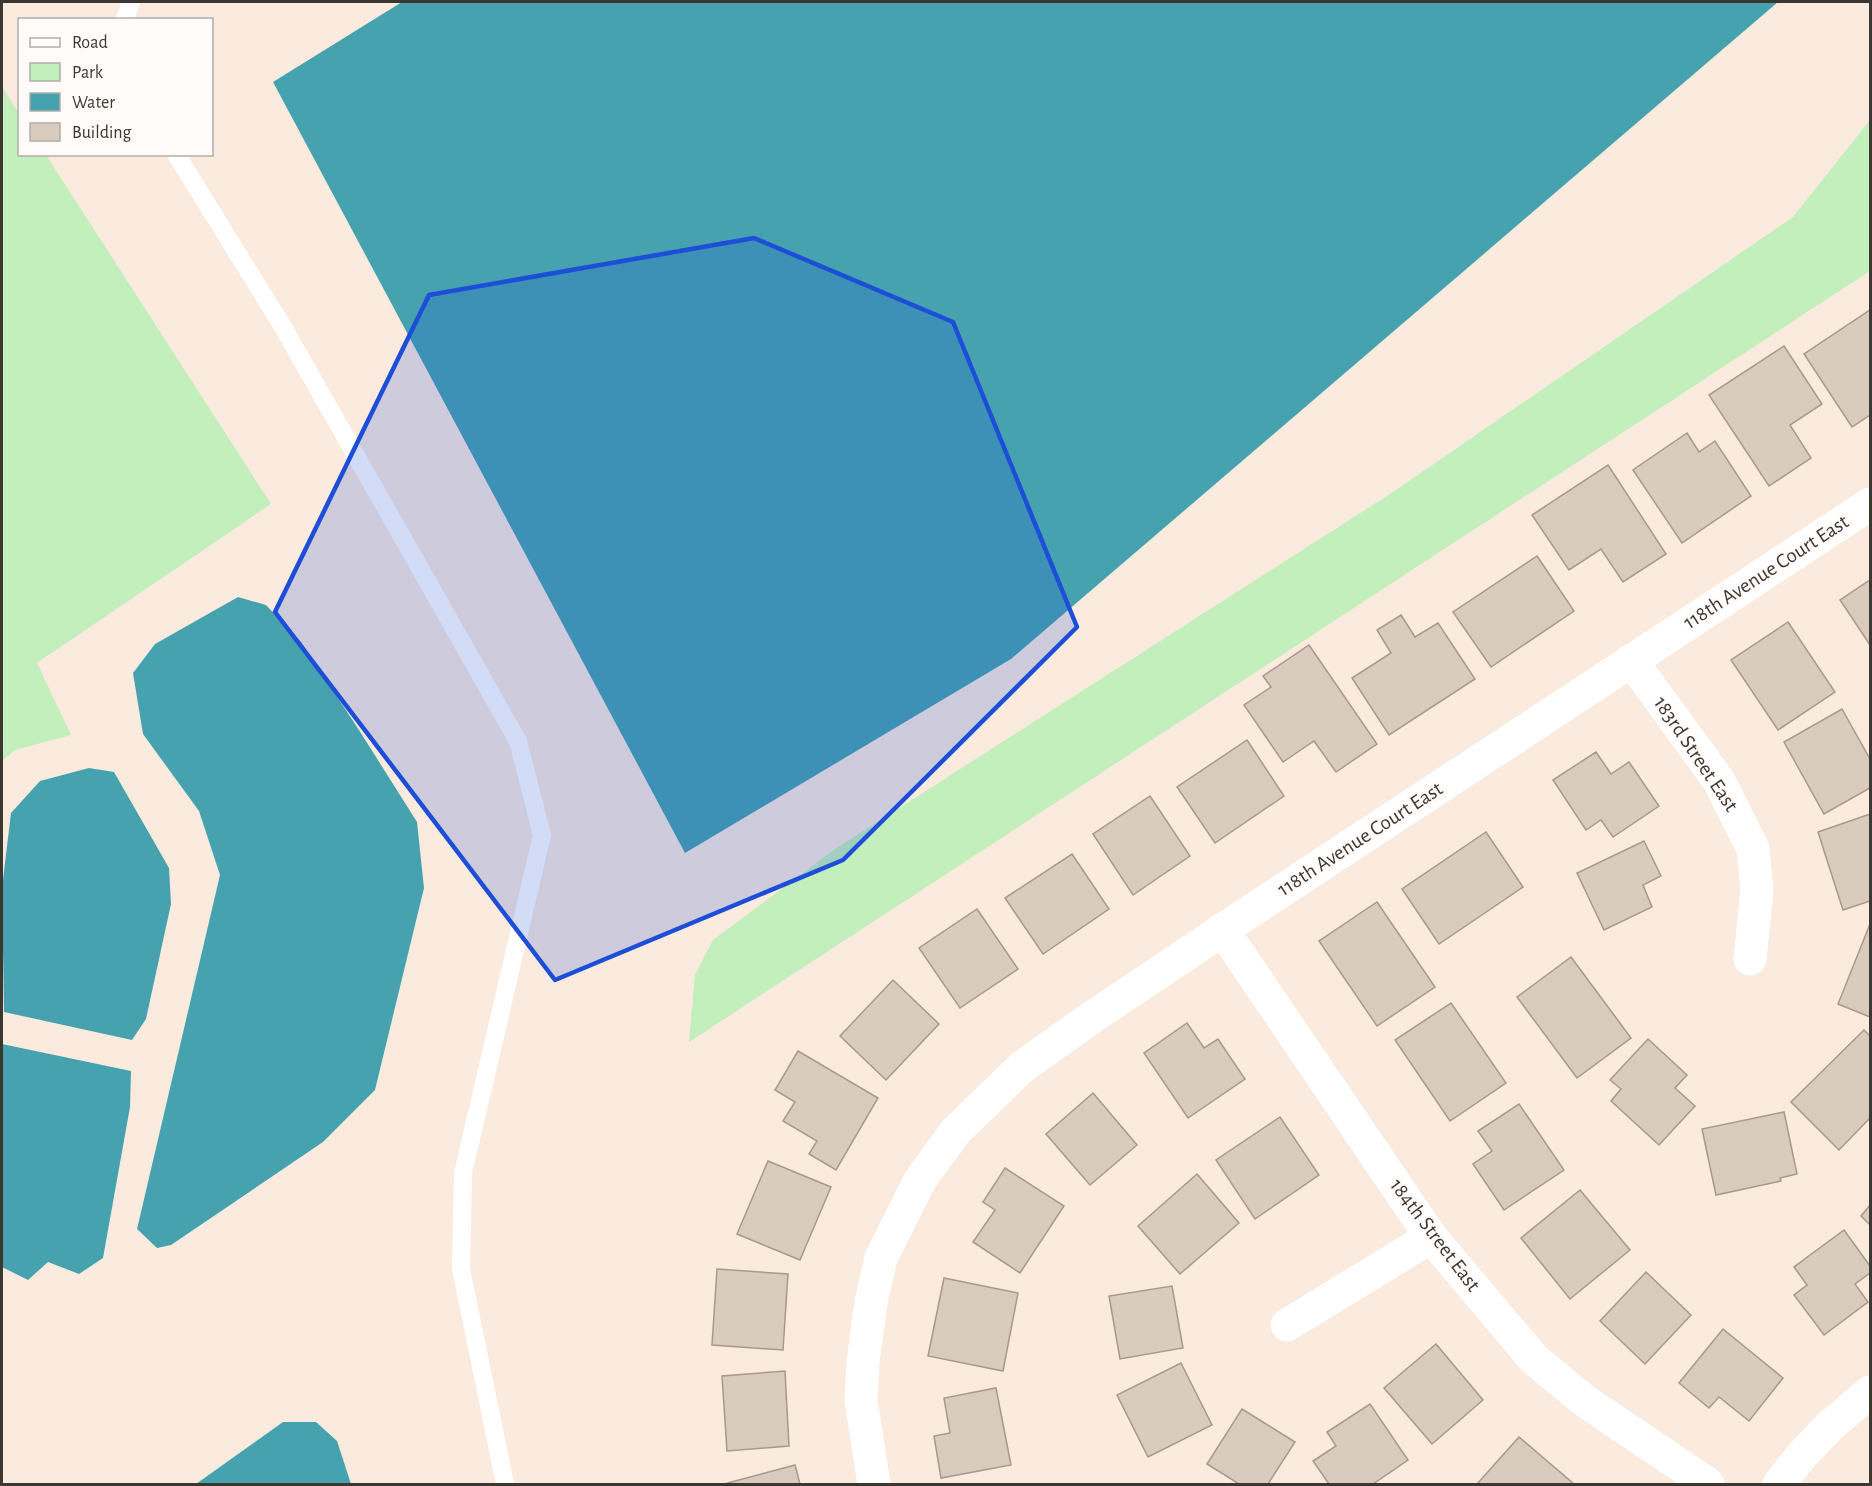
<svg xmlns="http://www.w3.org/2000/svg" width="1872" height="1486" font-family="'Alegreya Sans',sans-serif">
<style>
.green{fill:#c2efbb}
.water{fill:#46a2ae}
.building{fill:#d9cbbe;stroke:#a7998d;stroke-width:1.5}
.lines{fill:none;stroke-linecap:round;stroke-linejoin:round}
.service{stroke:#fff;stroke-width:18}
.minor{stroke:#fff;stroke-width:33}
.marked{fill:#1d4ed8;fill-opacity:0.2;stroke:#1d4ed8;stroke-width:4.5;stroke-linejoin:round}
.labels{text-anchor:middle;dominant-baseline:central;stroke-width:4.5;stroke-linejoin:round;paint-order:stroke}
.street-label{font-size:21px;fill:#3d3732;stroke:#fefbf8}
</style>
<rect width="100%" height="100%" fill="#faebde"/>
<g class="green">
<path d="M2 86 19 114 20 154 46 155 271 504 37 663 71 735 15 750 2 761Z"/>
<path d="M1870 120V271L689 1042 695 975 713 940 835 849 1390 494 1793 217Z"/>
</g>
<g class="water">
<path d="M402 2H1778L1011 659 685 853 273 82Z"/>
<path d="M238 597 266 605 301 642 359 730 417 822 424 888 375 1090 323 1142 171 1245 157 1248 137 1229 220 875 199 811 143 734 133 673 155 644Z"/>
<path d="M89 768 114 772 169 868 171 904 146 1019 132 1040 4 1012 2 888 11 813 40 781Z"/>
<path d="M2 1044 131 1071 130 1107 103 1258 79 1274 48 1262 28 1280 2 1267Z"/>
<path d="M283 1422H316L337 1441 351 1484H196Z"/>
</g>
<g class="building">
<path d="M1870 310V415L1852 427 1804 354Z"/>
<path d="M1784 346 1822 404 1790 425 1811 458 1769 486 1709 395Z"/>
<path d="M1687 433 1699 452 1715 441 1751 496 1682 543 1633 470Z"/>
<path d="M1608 465 1666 554 1623 582 1601 549 1569 570 1532 515Z"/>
<path d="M1537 556 1574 611 1491 667 1453 612Z"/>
<path d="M1870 580V645L1840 600Z"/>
<path d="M1401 615 1415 637 1438 623 1475 679 1389 735 1352 678 1391 653 1377 630Z"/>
<path d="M1788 622 1835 692 1778 730 1731 660Z"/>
<path d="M1309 645 1377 744 1336 772 1314 741 1283 762 1244 705 1271 687 1263 676Z"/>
<path d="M1842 709 1870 759V788L1824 814 1784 742Z"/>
<path d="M1247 740 1284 796 1215 843 1177 787Z"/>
<path d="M1596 752 1611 774 1629 762 1659 806 1613 837 1601 820 1586 830 1553 780Z"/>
<path d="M1150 796 1190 856 1133 895 1093 834Z"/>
<path d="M1870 814V901L1843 910 1818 832Z"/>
<path d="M1486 832 1523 887 1439 944 1402 889Z"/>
<path d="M1644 841 1661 876 1643 885 1652 907 1604 930 1577 873Z"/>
<path d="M1072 854 1109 909 1043 954 1005 898Z"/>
<path d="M1377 902 1435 987 1377 1026 1319 941Z"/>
<path d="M977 909 1018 969 960 1008 919 948Z"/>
<path d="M1870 924V1017L1838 1004Z"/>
<path d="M1571 957 1631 1038 1577 1078 1517 997Z"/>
<path d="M893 980 939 1024 886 1080 840 1036Z"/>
<path d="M1451 1003 1506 1083 1450 1121 1395 1040Z"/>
<path d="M1187 1023 1204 1048 1218 1039 1245 1079 1188 1118 1144 1053Z"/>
<path d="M1864 1030 1870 1036V1118L1839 1150 1791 1102Z"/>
<path d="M1648 1039 1687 1075 1675 1088 1695 1106 1659 1145 1611 1101 1621 1089 1610 1080Z"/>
<path d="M798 1051 878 1098 836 1170 809 1154 817 1141 783 1121 795 1102 775 1090Z"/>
<path d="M1093 1093 1137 1145 1090 1185 1046 1134Z"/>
<path d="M1519 1104 1564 1170 1504 1210 1473 1164 1492 1151 1478 1131Z"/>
<path d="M1784 1112 1797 1174 1780 1178 1781 1181 1716 1195 1702 1129Z"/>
<path d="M1280 1117 1319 1175 1255 1219 1216 1160Z"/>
<path d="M768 1161 831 1187 800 1260 737 1234Z"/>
<path d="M1005 1168 1064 1206 1020 1273 973 1242 995 1210 983 1202Z"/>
<path d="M1197 1174 1239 1223 1180 1274 1138 1226Z"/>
<path d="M1580 1190 1630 1250 1570 1299 1521 1238Z"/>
<path d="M1870 1205V1225L1861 1216Z"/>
<path d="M1844 1230 1870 1266V1273L1855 1284 1868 1302 1824 1335 1794 1295 1807 1285 1794 1267Z"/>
<path d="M717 1269 788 1274 783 1350 712 1345Z"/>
<path d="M1646 1272 1691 1315 1645 1364 1600 1321Z"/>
<path d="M944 1278 1018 1293 1003 1371 928 1356Z"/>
<path d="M1172 1286 1183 1348 1120 1359 1109 1296Z"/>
<path d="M1723 1329 1783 1378 1749 1421 1719 1397 1709 1408 1679 1383Z"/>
<path d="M1436 1344 1483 1400 1432 1444 1384 1388Z"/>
<path d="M1181 1363 1212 1425 1148 1457 1117 1395Z"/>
<path d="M785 1371 789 1446 727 1451 722 1376Z"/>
<path d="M996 1388 1011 1465 941 1478 934 1436 950 1433 944 1398Z"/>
<path d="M1370 1404 1408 1460 1373 1484H1329L1313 1461 1336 1446 1327 1432Z"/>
<path d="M1242 1409 1295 1442 1268 1484H1239L1207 1464Z"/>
<path d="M1519 1437 1574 1484H1477Z"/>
<path d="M795 1465 800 1484H724Z"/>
</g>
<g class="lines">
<g class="service">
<path d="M125 20 131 2"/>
<path d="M176 154 283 327 518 741 542 835 463 1173 461 1269 505 1484"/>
</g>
<g class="minor">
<path d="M1631 660 1719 781 1753 849 1757 890 1750 959"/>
<path d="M1222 929 1431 1237 1534 1359 1585 1401 1708 1484"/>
<path d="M1287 1325 1431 1237"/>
<path d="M874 1484 861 1400 863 1362 871 1302 881 1258 920 1180 956 1131 1022 1067 1091 1018 1257 907 1870 504"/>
<path d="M1779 1484 1803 1454 1831 1425 1870 1392"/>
</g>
</g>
<path class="marked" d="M754 238 953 322 1077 627 843 860 555 980 275 612 429 295Z"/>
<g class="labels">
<g class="street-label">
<text transform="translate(1766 572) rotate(-33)">118th Avenue Court East</text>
<text transform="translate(1696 754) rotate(56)">183rd Street East</text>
<text transform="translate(1360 839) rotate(-33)">118th Avenue Court East</text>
<text transform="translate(1435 1235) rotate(53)">184th Street East</text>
</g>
</g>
<rect width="1872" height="1486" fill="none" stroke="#3d3732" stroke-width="6"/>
<rect x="18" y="18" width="195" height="138" fill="#fefbf8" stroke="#b1ada9" stroke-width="1.5"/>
<rect x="30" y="38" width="30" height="9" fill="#ffffff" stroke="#b1ada9" stroke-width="1.5"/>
<text x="72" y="48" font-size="18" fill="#3d3732">Road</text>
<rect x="30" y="63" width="30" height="18" fill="#c2efbb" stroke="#b1ada9" stroke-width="1.5"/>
<text x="72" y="78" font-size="18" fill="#3d3732">Park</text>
<rect x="30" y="93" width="30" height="18" fill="#46a2ae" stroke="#b1ada9" stroke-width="1.5"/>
<text x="72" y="108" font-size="18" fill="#3d3732">Water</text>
<rect x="30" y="123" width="30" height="18" fill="#d9cbbe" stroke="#b1ada9" stroke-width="1.5"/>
<text x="72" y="138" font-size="18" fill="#3d3732">Building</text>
</svg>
